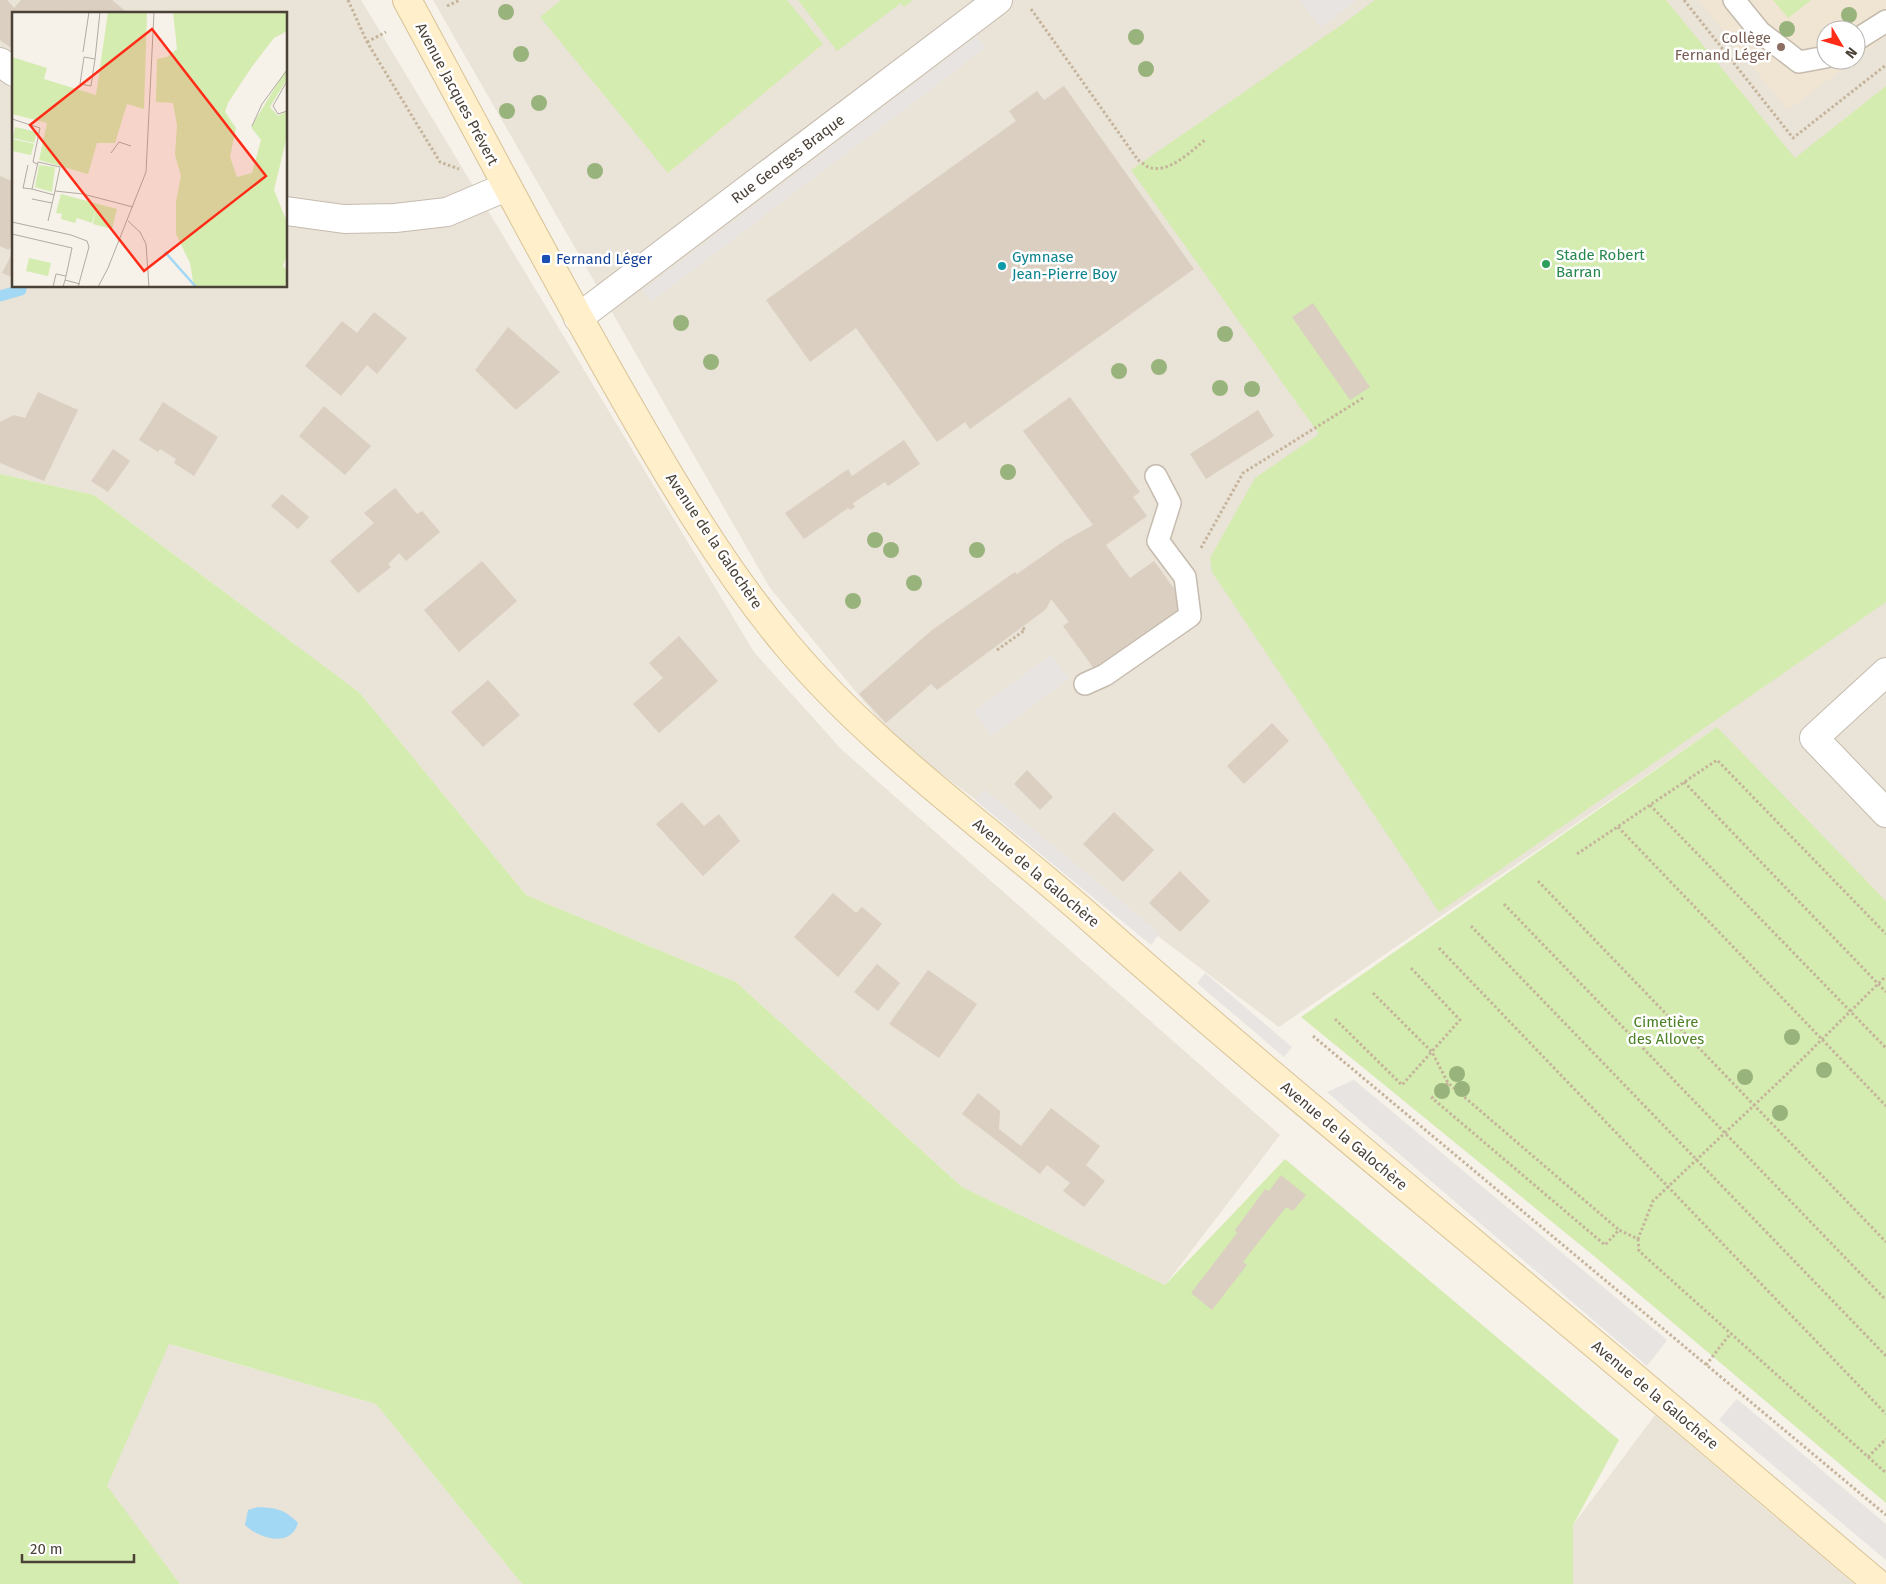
<svg xmlns="http://www.w3.org/2000/svg" width="1886" height="1584" font-family="'Fira Sans',sans-serif">
<style>
.residential{fill:#eae3d7;fill-rule:evenodd}
.education{fill:#efe5d2}
.green{fill:#d4ecb0}
.parking{fill:#e7e4e1}
.water{fill:#a3d8f5}
.lines{fill:none;stroke-linecap:round;stroke-linejoin:round}
.stream{stroke:#a3d8f5;stroke-width:11}
.building{fill:#dbcfc1}
.service-casing{stroke:#c5bbae;stroke-width:24}
.minor-casing{stroke:#c5bbae;stroke-width:30}
.tertiary-casing{stroke:#c5bbae;stroke-width:30}
.secondary-casing{stroke:#d8c396;stroke-width:30}
.path{stroke:#c5b49b;stroke-width:3;stroke-dasharray:2.5 2.5;stroke-linecap:butt}
.service{stroke:#fff;stroke-width:21}
.minor{stroke:#fff;stroke-width:28}
.tertiary{stroke:#fff;stroke-width:28}
.secondary{stroke:#ffefca;stroke-width:28}
.tree{fill:#99b37d}
.education-dot{fill:#8d6e63;stroke:#fff;stroke-width:2}
.transit-dot{fill:#1a4fb4;stroke:#fff;stroke-width:2}
.leisure-dot{fill:#2e9e5b;stroke:#fff;stroke-width:2}
.culture-dot{fill:#0f9aa8;stroke:#fff;stroke-width:2}
.labels{text-anchor:middle;dominant-baseline:central;stroke-width:5;stroke-linejoin:round;paint-order:stroke}
.education-label{font-size:15px;fill:#785e54;stroke:#fff;text-anchor:end}
.street-label{font-size:15px;fill:#4a4137;stroke:#fff}
.leisure-label{font-size:15px;fill:#27864d;stroke:#fff;text-anchor:start}
.culture-label{font-size:15px;fill:#0d838f;stroke:#fff;text-anchor:start}
.transit-label{font-size:15px;fill:#164399;stroke:#fff;text-anchor:start}
.park-label{font-size:15px;fill:#4d8125;stroke:#fff}
.inset-river{fill:none;stroke:#a3d8f5;stroke-width:2.5}
.inset-road{fill:none;stroke:#b1aba2;stroke-width:1}
.view{fill:#ff2c17;fill-opacity:0.15;stroke:#ff2c17;stroke-width:2.5}
.inset-edge{fill:none;stroke:#4a4137;stroke-width:2.5}
</style>
<rect width="100%" height="100%" fill="#f6f1e9"/>
<g class="residential">
<path d="M0 0H361L754 652 842 750 1280 1135 1165 1285 962 1187 736 982 526 895 360 693 94 495 0 474ZM14 14H286V286H14Z"/>
<path d="M433 0H1886V916L1717 727 1279 1027 895 739 770 588ZM1826 30H1856V60H1826Z"/>
<path d="M168 1344 376 1404 522 1584H180L106 1486Z"/>
<path d="M1655 1415 1854 1584H1573V1525Z"/>
</g>
<path class="education" d="M1698 0H1886V36L1856 59V30H1826V60H1855L1788 110Z"/>
<g class="green">
<path d="M561 0H787L823 44 668 173 540 17Z"/>
<path d="M798 0H913L904 7 901 3 837 51Z"/>
<path d="M1375 0H1666L1795 158 1886 86V602L1439 912 1212 572 1210 558 1255 478 1319 434 1131 170 1347 21Z"/>
<path d="M1773 0H1811L1788 18Z"/>
<path d="M0 474 94 495 360 693 526 895 736 982 962 1187 1165 1285 1285 1159 1619 1440 1573 1525V1584H522L376 1404 169 1344 107 1486 180 1584H0Z"/>
<path d="M1717 727 1886 901V1503L1594 1256 1301 1017Z"/>
</g>
<g class="parking">
<path d="M1299 0H1356L1321 28Z"/>
<path d="M977 36 985 48 652 301 643 290Z"/>
<path d="M1051 655 1069 679 992 736 974 711Z"/>
<path d="M984 789 1160 933 1151 945 975 800Z"/>
<path d="M1205 973 1292 1047 1284 1057 1197 983Z"/>
<path d="M1354 1080 1667 1340 1647 1366 1327 1092Z"/>
<path d="M1737 1399 1886 1524V1560L1719 1420Z"/>
</g>
<path class="water" d="M258 1507C277 1508 284 1509 298 1523 291 1548 259 1539 245 1525L248 1510Z"/>
<g class="lines">
<path class="stream" d="M0 296 21 290"/>
</g>
<g class="building">
<path d="M0 0H7L14 8 21 0H112L124 10 121 14H70L64 9 69 14H14V50L0 40Z"/>
<path d="M1064 86 1194 269 970 429 965 422 937 442 856 328 810 362 766 300 1016 121 1009 111 1037 91 1044 100Z"/>
<path d="M0 176 14 182V239L9 250 0 246Z"/>
<path d="M14 250V278L2 273Z"/>
<path d="M1313 303 1370 387 1350 400 1292 317Z"/>
<path d="M374 312 407 338 377 374 367 365 341 396 305 366 342 321 357 333Z"/>
<path d="M508 327 560 372 516 410 475 370Z"/>
<path d="M38 392 78 410 44 481 0 463V422L14 415 25 418Z"/>
<path d="M1070 397 1140 492 1133 497 1147 516 1106 545 1130 578 1154 561 1186 605 1095 670 1063 626 1069 622 1051 599 1046 609 1033 619 937 690 931 684 886 723 859 694 932 630 1015 572 1017 574 1064 541 1093 525 1023 431Z"/>
<path d="M163 402 218 437 194 476 174 463 176 459 160 449 158 452 139 440Z"/>
<path d="M324 406 371 446 345 475 299 436Z"/>
<path d="M1258 410 1274 436 1206 479 1190 454Z"/>
<path d="M904 440 920 464 888 486 885 482 853 503 855 507 850 510 848 508 804 539 785 513 848 469 852 476Z"/>
<path d="M113 449 130 461 108 492 91 481Z"/>
<path d="M395 488 417 514 422 511 440 532 406 561 399 553 388 564 391 567 358 593 330 561 374 523 364 513Z"/>
<path d="M282 494 309 517 298 529 271 506Z"/>
<path d="M482 561 517 601 459 652 424 610Z"/>
<path d="M679 636 718 681 659 733 633 704 663 678 649 663Z"/>
<path d="M488 680 520 715 483 747 451 712Z"/>
<path d="M1272 723 1289 741 1244 784 1227 766Z"/>
<path d="M1027 770 1053 797 1040 810 1014 784Z"/>
<path d="M682 802 704 826 719 814 740 841 703 876 656 824Z"/>
<path d="M1114 812 1154 850 1123 882 1083 844Z"/>
<path d="M1180 871 1210 901 1180 932 1149 903Z"/>
<path d="M833 893 856 913 862 907 882 924 838 977 794 937Z"/>
<path d="M877 964 900 983 878 1011 854 992Z"/>
<path d="M928 970 977 1004 939 1058 889 1024Z"/>
<path d="M978 1093 1000 1111 999 1129 1021 1146 1051 1108 1100 1146 1086 1165 1105 1181 1084 1207 1063 1191 1070 1183 1047 1165 1040 1174 962 1114Z"/>
<path d="M1281 1175 1306 1195 1293 1211 1286 1207 1243 1262 1247 1265 1212 1310 1191 1293 1237 1233 1235 1230 1265 1189 1269 1191Z"/>
</g>
<g class="lines">
<defs>
<g id="service">
<path d="M1734 0 1760 32 1799 62 1826 57"/>
<path d="M1856 40 1886 21"/>
<path d="M1085 684 1105 675 1190 616 1185 577 1158 541 1170 503 1156 476"/>
</g>
<g id="minor">
<path d="M578 318 998 0"/>
<path d="M1886 672 1814 738 1886 813"/>
</g>
<g id="tertiary">
<path d="M0 62 14 72"/>
<path d="M286 211 344 219 395 218 447 212 506 187"/>
</g>
<path id="secondary" d="M407 0C479 132 548 266 623 396 672 482 723 568 786 644 874 749 986 826 1088 916 1239 1050 1395 1177 1550 1307 1660 1398 1769 1492 1878 1584"/>
</defs>
<use href="#service" class="service-casing"/>
<use href="#minor" class="minor-casing"/>
<use href="#tertiary" class="tertiary-casing"/>
<use href="#secondary" class="secondary-casing"/>
<g class="path">
<path d="M348 0 367 42 440 162 459 169"/>
<path d="M1684 0 1793 138 1886 65"/>
<path d="M447 6 460 0"/>
<path d="M1031 9 1138 160C1141 162 1145 165 1148 167 1168 175 1191 151 1205 140"/>
<path d="M367 42 386 32"/>
<path d="M1201 548 1243 473 1363 398"/>
<path d="M997 650 1025 630 1022 627"/>
<path d="M1684 782 1886 992"/>
<path d="M1650 805 1886 1048"/>
<path d="M1618 827 1886 1106"/>
<path d="M1577 854 1717 760 1886 934"/>
<path d="M1538 881 1886 1242"/>
<path d="M1504 904 1886 1300"/>
<path d="M1471 926 1886 1356"/>
<path d="M1439 948 1886 1414"/>
<path d="M1373 993 1432 1052 1448 1083 1619 1230"/>
<path d="M1335 1019 1402 1085 1460 1020 1411 968"/>
<path d="M1313 1036 1886 1515"/>
<path d="M1448 1083 1432 1098 1605 1245 1619 1230 1638 1239 1653 1201 1786 1075 1886 976"/>
<path d="M1638 1239 1639 1251 1886 1473"/>
<path d="M1706 1365 1730 1334"/>
<path d="M1868 1457 1886 1439"/>
</g>
<use href="#service" class="service"/>
<use href="#minor" class="minor"/>
<use href="#tertiary" class="tertiary"/>
<use href="#secondary" class="secondary"/>
</g>
<g class="tree">
<circle cx="506" cy="12" r="8"/>
<circle cx="1849" cy="15" r="8"/>
<circle cx="1787" cy="29" r="8"/>
<circle cx="1136" cy="37" r="8"/>
<circle cx="521" cy="54" r="8"/>
<circle cx="1146" cy="69" r="8"/>
<circle cx="539" cy="103" r="8"/>
<circle cx="507" cy="111" r="8"/>
<circle cx="595" cy="171" r="8"/>
<circle cx="681" cy="323" r="8"/>
<circle cx="1225" cy="334" r="8"/>
<circle cx="711" cy="362" r="8"/>
<circle cx="1159" cy="367" r="8"/>
<circle cx="1119" cy="371" r="8"/>
<circle cx="1220" cy="388" r="8"/>
<circle cx="1252" cy="389" r="8"/>
<circle cx="1008" cy="472" r="8"/>
<circle cx="875" cy="540" r="8"/>
<circle cx="891" cy="550" r="8"/>
<circle cx="977" cy="550" r="8"/>
<circle cx="914" cy="583" r="8"/>
<circle cx="853" cy="601" r="8"/>
<circle cx="1792" cy="1037" r="8"/>
<circle cx="1824" cy="1070" r="8"/>
<circle cx="1457" cy="1074" r="8"/>
<circle cx="1745" cy="1077" r="8"/>
<circle cx="1462" cy="1089" r="8"/>
<circle cx="1442" cy="1091" r="8"/>
<circle cx="1780" cy="1113" r="8"/>
</g>
<circle class="education-dot" cx="1781" cy="47" r="5"/>
<rect class="transit-dot" x="541" y="254" width="10" height="10" rx="2.5"/>
<circle class="leisure-dot" cx="1546" cy="264" r="5"/>
<circle class="culture-dot" cx="1002" cy="266" r="5"/>
<g class="labels">
<g class="education-label">
<text x="1771" y="38">Collège<tspan x="1771" dy="17">Fernand Léger</tspan></text>
</g>
<g class="street-label">
<text transform="translate(457 94) rotate(62)">Avenue Jacques Prévert</text>
<text transform="translate(788 159) rotate(-37)">Rue Georges Braque</text>
<text transform="translate(714 541) rotate(56)">Avenue de la Galochère</text>
<text transform="translate(1036 873) rotate(40)">Avenue de la Galochère</text>
<text transform="translate(1344 1136) rotate(40)">Avenue de la Galochère</text>
<text transform="translate(1655 1395) rotate(40)">Avenue de la Galochère</text>
</g>
<g class="leisure-label">
<text x="1556" y="255">Stade Robert<tspan x="1556" dy="17">Barran</tspan></text>
</g>
<g class="culture-label">
<text x="1012" y="257">Gymnase<tspan x="1012" dy="17">Jean-Pierre Boy</tspan></text>
</g>
<g class="transit-label">
<text x="556" y="259">Fernand Léger</text>
</g>
<g class="park-label">
<text x="1666" y="1022">Cimetière<tspan x="1666" dy="17">des Alloves</tspan></text>
</g>
</g>
<g transform="translate(12 12)">
<rect width="275" height="275" fill="#f6f1e9"/>
<path d="M96 0H135L132 97 115 92 103 131H85L76 162 27 148 35 111 0 102V45L35 56 32 67 84 83ZM161 0H275V19L262 26 239 56 216 91 213 100 224 116 218 145 225 165 240 161 249 128 239 115 275 56V67L258 95 266 104 275 99V124L262 178 275 210V243L271 254 275 258V275H182L178 251 164 222V190L169 164 163 143 165 113 161 91 144 90 145 47 155 45 165 37ZM3 115 25 120 22 131 1 126ZM0 127 22 132 19 143 0 139ZM27 153 43 155 40 180 23 175ZM49 182 105 197 100 217 81 212 84 195 80 211 65 206 63 211 49 207 50 202 44 201ZM17 246 39 251 36 264 14 259Z" fill="#d4ecb0"/>
<path class="inset-river" d="M153 240 184 275"/>
<path class="inset-road" d="M71 40 77 0M83 47 72 45 68 72 79 74 83 47 88 0M275 69 261 94 266 102 275 99M0 107 28 116 21 150 25 152M240 114 250 92 275 58M99 141 107 130 119 134M16 153 11 176 20 177M43 179 71 182 121 195M20 187 40 191M36 209 43 179 48 155 26 150 20 177 42 183M116 209 128 220 134 232 137 275M0 210 59 223 75 229 77 235 66 275M0 222 60 236 54 264M41 275 44 262 54 264 53 268M51 275 53 268 68 272M86 275 96 256 134 160 142 0"/>
<path class="view" d="M140 17 254 164 132 259 18 113Z"/>
<rect width="275" height="275" class="inset-edge"/>
</g>
<g transform="translate(1841 45) rotate(128)"><circle r="24" fill="#ffffff" stroke="#b7b3af"/>
<path d="M0-4L9 19L0 12L-9 19Z" fill="#ff2c17"/>
<text y="-8" font-size="14" font-weight="bold" text-anchor="middle" fill="#4a4137">N</text>
</g>
<path d="M22 1554v8h112v-8" fill="none" stroke="#4a4137" stroke-width="2.5"/>
<text x="30" y="1554" font-size="15" fill="#4a4137" stroke="#ffffff" stroke-width="4" paint-order="stroke">20 m</text>
</svg>
